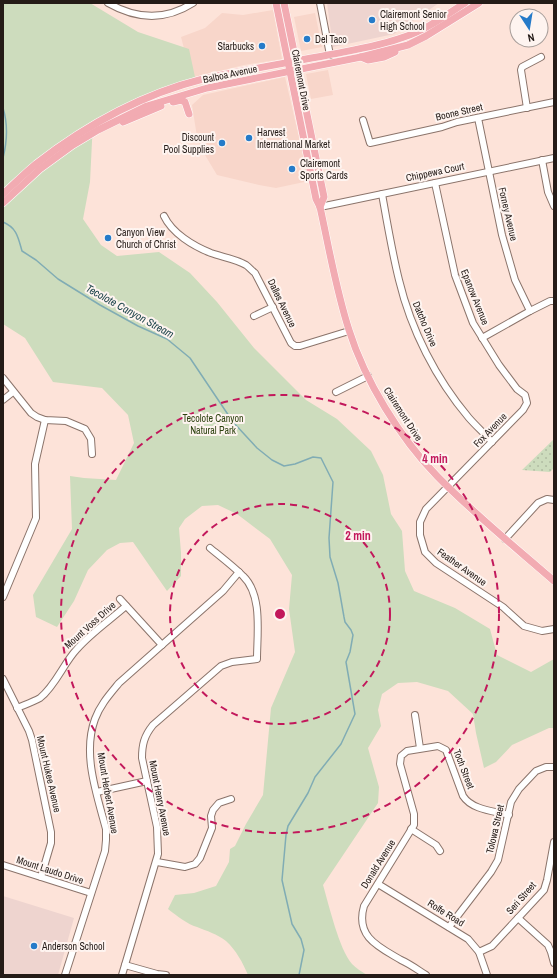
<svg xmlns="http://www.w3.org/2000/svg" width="557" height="978" font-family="'Archivo Narrow',sans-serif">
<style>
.built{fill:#f8d6ca}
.education{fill:#eed4cf}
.grass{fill:url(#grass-dots)}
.park{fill:#cddcbd}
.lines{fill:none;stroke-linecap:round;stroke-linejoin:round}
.stream{stroke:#80acb4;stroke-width:1.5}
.minor-casing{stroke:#8b746b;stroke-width:8}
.major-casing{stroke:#fff;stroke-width:8}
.minor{stroke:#fff;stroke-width:6}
.major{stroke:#f2abb2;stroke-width:7}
.ring{fill:none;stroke:#c2185b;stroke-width:2;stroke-dasharray:7 5}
.poi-dot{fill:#257bc9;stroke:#fef4f0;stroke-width:1.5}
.labels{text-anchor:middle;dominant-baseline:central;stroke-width:4;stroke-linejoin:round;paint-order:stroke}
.poi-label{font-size:10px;fill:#241b17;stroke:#fef4f0;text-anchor:start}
.street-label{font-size:10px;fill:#241b17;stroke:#fef4f0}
.park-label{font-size:10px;fill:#2d420f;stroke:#fef4f0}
.water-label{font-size:11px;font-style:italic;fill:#163f46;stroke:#fef4f0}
.centre{fill:#c2185b;stroke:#fef4f0;stroke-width:2}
.ring-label{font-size:12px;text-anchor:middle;font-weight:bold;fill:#c2185b;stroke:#fef4f0;stroke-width:4;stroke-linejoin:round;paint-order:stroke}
</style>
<defs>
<pattern id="grass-dots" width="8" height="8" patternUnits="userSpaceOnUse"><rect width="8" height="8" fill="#cddcbd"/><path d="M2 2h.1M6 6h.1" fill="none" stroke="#b0bca2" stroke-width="1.8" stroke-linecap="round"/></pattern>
</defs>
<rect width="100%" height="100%" fill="#fde3d9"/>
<g class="built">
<path d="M273 10 282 59 244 65 195 77 187 60 181 37 205 28 222 13 243 15Z"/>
<path d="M315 13 322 47 301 51 294 17Z"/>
<path d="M328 70 333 95 311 99 306 74Z"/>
<path d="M285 77 309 181 276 188 259 185 217 175 202 150 197 137 192 105 203 95Z"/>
</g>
<g class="education">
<path d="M327 3H439L394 34 333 47Z"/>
<path d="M3 896 74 918 58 975H3Z"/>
</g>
<path class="grass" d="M554 439V468L550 472 522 470Z"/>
<path class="park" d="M3 3H90L138 32 189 49 195 77 135 99 93 121 90 182 83 219 101 245 117 256 159 252 190 273 217 302 254 348 306 400 337 419 371 451 383 475 391 514 402 531 405 571 414 591 455 608 490 629 497 655 531 672 554 659V728H549L512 745 496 762 484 768 476 733 473 714 448 691 417 682 398 683 382 694 378 710 381 726 368 748 379 787 378 803 323 885C329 905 339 949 352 964 356 968 362 972 367 975H248C243 963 236 950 226 941 217 934 207 931 197 927 187 924 177 916 168 909L175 895 194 893 216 886 229 862 230 849 235 846 246 824 263 795 271 708 295 652 289 609 292 575 270 539 237 514 218 505 202 506 185 519 179 528 181 553V576L167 591 133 542 120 543 107 550 88 570 74 601 57 627 36 617 33 595 72 529 70 476 84 478 116 480 134 443 128 415 102 388 53 382 25 338 3 324Z"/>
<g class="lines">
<g class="stream">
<path d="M3 108C8 124 7 142 3 158"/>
<path d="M3 222C17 228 18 237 22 251L36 260 58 279 100 305 138 326 167 339 190 358 233 422 257 448 272 460 284 466 295 464 313 457 321 458 333 482 329 538 330 557 338 583 344 617 345 622 351 630 353 635 350 652 346 662 355 714 341 744 315 777 308 793 288 826 286 835 282 880 292 924 301 939 304 950 299 975"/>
</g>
<defs>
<g id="minor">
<path d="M108 3C136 19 165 21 193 3"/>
<path d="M320 3 330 55"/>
<path d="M527 108 521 70 522 67 541 57"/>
<path d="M478 118 502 235 515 280 530 311"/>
<path d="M363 120 370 143 442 127 457 122 554 102"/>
<path d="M542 160 548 192 554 206"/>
<path d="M435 183 455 275 473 323 499 365 517 389 525 395 527 403 523 410 426 509 420 522V535L425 552 436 563 503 607 524 626 542 631 554 629"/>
<path d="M382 194C387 222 392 252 399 280 411 330 436 379 469 418 476 426 485 434 492 442"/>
<path d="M320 207 554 158"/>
<path d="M164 216C172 233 193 246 211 253 222 257 236 259 246 265 249 267 252 271 255 273L291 343 295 346H300L349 331"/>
<path d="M254 316 273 307"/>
<path d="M482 338 530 311 550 301H554"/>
<path d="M3 378 31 413 37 417 45 420 66 421 85 429 91 439 92 454"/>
<path d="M336 392 368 376"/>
<path d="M3 400 13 392"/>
<path d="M505 539 538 503 547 499 554 500"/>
<path d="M3 597 36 518 35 464 45 420"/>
<path d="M120 599 162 645"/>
<path d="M3 679 29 731 32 740 51 832V843L41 877"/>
<path d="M17 708C24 705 33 702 40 698 56 685 63 664 77 649 91 633 110 620 126 606"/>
<path d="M415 715 420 748"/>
<path d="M97 792 147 781"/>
<path d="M411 829 436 845 440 851"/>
<path d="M157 862 185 867 195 864 200 858 212 828 211 816 213 810 219 803 231 799"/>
<path d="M3 865 91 893"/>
<path d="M378 884 468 939 479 952 487 975"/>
<path d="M518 918 548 945 551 952 554 963"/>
<path d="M449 927 491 872 498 860 511 802 519 789 536 771 546 767H554"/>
<path d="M479 952 492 946 544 890 547 880 554 842"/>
<path d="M125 965 157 974 166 975"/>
<path d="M65 975 105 851 106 840V829C97 795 82 754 95 719 100 705 110 694 119 683L223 591 239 572"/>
<path d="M122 975 158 854 157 827 142 758C142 745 144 736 153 725L221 666 232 662 257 659C257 634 263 595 243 576 233 566 221 557 210 548"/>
<path d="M426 975C418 970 410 964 401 960 379 947 355 937 364 906L414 825V814L400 764 401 756 407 751 438 746 446 750 463 796C472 810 494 811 509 815"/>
</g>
<g id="major">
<path d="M276 3 316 199 320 207C329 248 336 290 349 330 365 381 400 438 437 476 474 514 515 547 554 581"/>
<path d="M284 3 324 197 320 207"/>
<path d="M361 57 368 60 384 57 395 52"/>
<path d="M173 102 181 100 185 102 189 114"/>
<path d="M123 122 161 106"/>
<path d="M3 194C14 184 25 173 36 164 85 126 143 94 203 79 244 70 286 63 328 55 353 50 380 46 404 37 426 30 446 15 465 3"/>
<path d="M3 203 40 169 73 145 98 130 147 106 207 88 361 57 408 45 426 36 479 3"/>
</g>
</defs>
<use href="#minor" class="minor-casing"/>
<use href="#major" class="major-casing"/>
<use href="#minor" class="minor"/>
<use href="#major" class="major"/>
</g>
<g class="ring">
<circle cx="280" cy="614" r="110"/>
<circle cx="280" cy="614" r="219"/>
</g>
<g class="poi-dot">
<circle cx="372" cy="20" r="4"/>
<circle cx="307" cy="39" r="4"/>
<circle cx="262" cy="46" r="4"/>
<circle cx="249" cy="138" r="4"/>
<circle cx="222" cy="143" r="4"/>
<circle cx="292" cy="169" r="4"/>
<circle cx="108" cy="238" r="4"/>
<circle cx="34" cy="946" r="4"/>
</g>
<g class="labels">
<g class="poi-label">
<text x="380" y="14">Clairemont Senior<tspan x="380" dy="12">High School</tspan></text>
<text x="315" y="39">Del Taco</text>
<text x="254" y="46" text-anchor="end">Starbucks</text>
<text x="257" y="132">Harvest<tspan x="257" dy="12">International Market</tspan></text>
<text x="214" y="137" text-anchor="end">Discount<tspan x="214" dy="12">Pool Supplies</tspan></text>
<text x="300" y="163">Clairemont<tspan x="300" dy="12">Sports Cards</tspan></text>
<text x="116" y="232">Canyon View<tspan x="116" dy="12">Church of Christ</tspan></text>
<text x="42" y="946">Anderson School</text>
</g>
<g class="street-label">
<text transform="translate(230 74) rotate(-12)">Balboa Avenue</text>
<text transform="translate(301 80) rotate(79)">Clairemont Drive</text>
<text transform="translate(459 112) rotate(-13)">Boone Street</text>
<text transform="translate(435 172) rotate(-12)">Chippewa Court</text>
<text transform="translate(508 214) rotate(77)">Forney Avenue</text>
<text transform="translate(475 297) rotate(68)">Epanow Avenue</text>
<text transform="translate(282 303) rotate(64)">Dalles Avenue</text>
<text transform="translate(425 324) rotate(67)">Datcho Drive</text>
<text transform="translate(403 414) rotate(57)">Clairemont Drive</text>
<text transform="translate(490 430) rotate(-46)">Fox Avenue</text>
<text transform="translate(462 567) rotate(35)">Feather Avenue</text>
<text transform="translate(90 625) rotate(-42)">Mount Voss Drive</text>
<text transform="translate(464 769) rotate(69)">Toch Street</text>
<text transform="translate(49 774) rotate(77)">Mount Hukee Avenue</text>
<text transform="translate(108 793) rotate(80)">Mount Herbert Avenue</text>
<text transform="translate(160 798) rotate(79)">Mount Henry Avenue</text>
<text transform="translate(495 829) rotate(-77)">Tolowa Street</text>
<text transform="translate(378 864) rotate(-58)">Donald Avenue</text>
<text transform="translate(50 870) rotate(18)">Mount Laudo Drive</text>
<text transform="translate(521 898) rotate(-49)">Seri Street</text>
<text transform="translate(446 913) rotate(32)">Rolfe Road</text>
</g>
<g class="park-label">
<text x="213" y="418">Tecolote Canyon<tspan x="213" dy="12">Natural Park</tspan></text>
</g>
<g class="water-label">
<text transform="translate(130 311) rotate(29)">Tecolote Canyon Stream</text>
</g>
</g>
<circle cx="280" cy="614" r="6" class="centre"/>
<g class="ring-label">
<text x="435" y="463">4 min</text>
<text x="358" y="540">2 min</text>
</g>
<rect width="557" height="978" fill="none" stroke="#241b17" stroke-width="8"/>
<g transform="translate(529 28) rotate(168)"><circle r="19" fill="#fef4f0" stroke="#a79d99"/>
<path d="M0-3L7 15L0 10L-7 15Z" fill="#257bc9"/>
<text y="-6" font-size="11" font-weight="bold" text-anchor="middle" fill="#241b17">N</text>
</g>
</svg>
